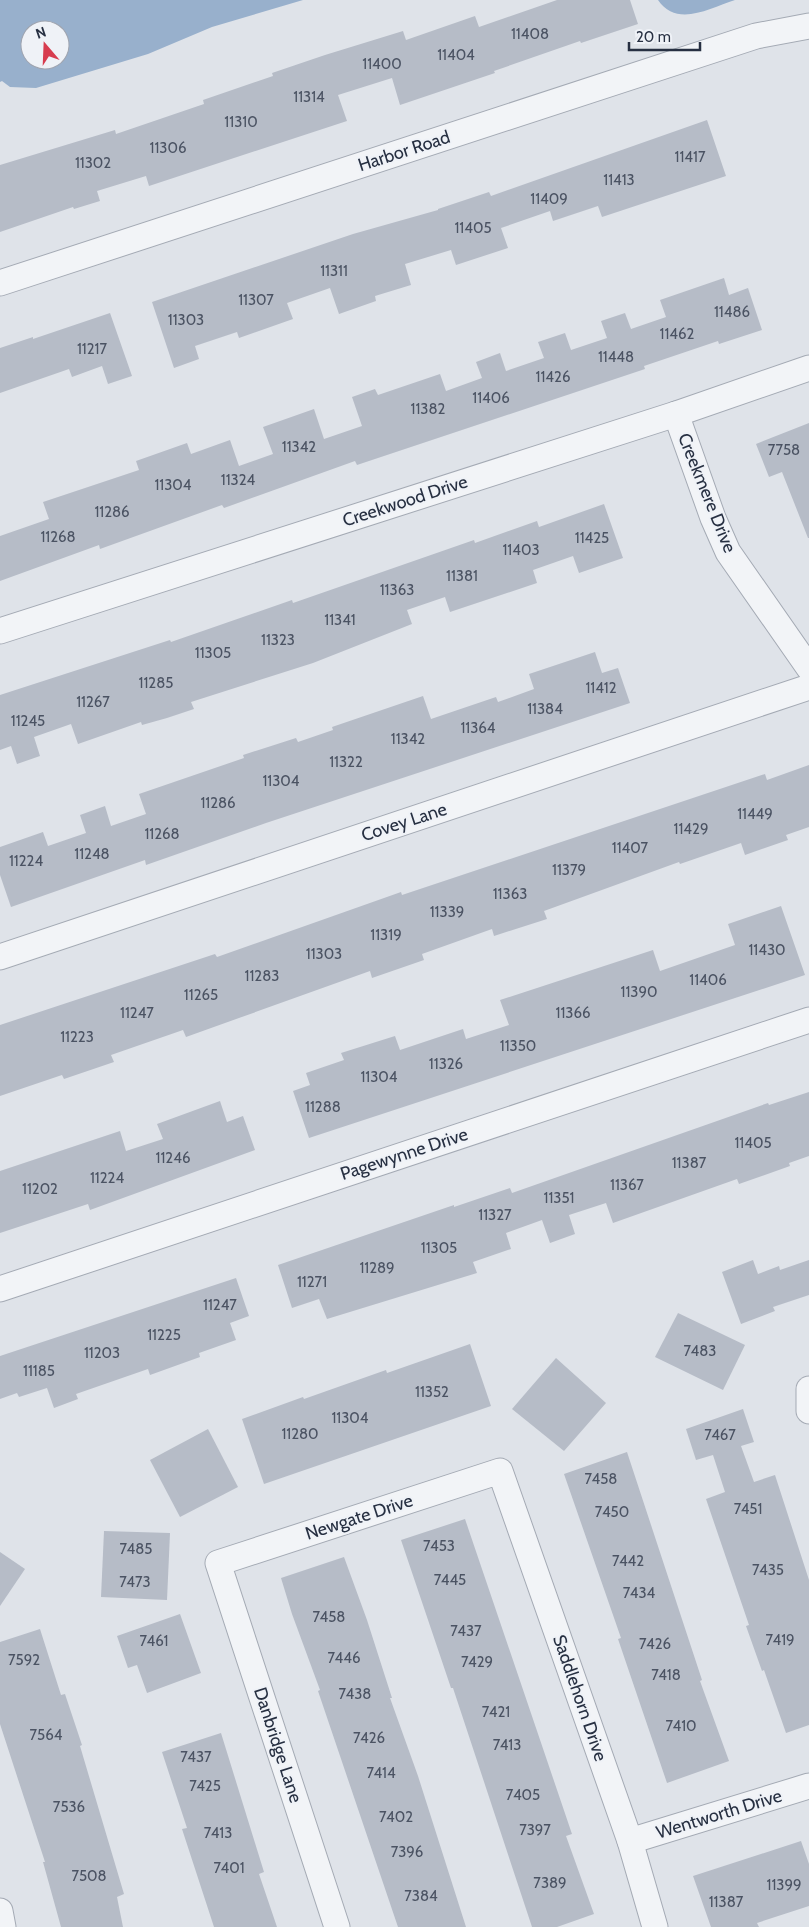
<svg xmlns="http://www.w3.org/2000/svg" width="809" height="1927" font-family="Cabin,sans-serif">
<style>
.water{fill:#98b0cc;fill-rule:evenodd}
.building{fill:#b6bcc7}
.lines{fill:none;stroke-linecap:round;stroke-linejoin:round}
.minor-casing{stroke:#a4aab4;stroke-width:27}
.minor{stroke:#f2f4f7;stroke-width:25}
.labels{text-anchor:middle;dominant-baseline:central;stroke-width:4;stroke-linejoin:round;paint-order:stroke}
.number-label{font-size:15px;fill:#4b5363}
.street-label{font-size:18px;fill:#273042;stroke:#eff2f7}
</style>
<rect width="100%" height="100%" fill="#dfe3e9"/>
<g class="water">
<path d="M0 0H303L212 27 148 54 36 88 10 87 2 81 0 82ZM30 30H60V60H30Z"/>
<path d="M658 0H735C710 8 677 28 658 0Z"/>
</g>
<g class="building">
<path d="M557 0H630L638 24 581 43 580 41 494 71 495 73 400 105 392 78 338 95 347 121 149 186 146 176 97 191 100 201 74 209 73 207 0 232V165L115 130 116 134 204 104 203 100 273 76 272 73 325 55 403 31 406 40 475 16 479 27Z"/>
<path d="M707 120 726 176 602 217 598 206 553 221 550 211 501 228 508 248 456 265 451 250 405 264 411 285 375 296 376 301 339 314 330 288 287 303 293 319 239 338 237 332 195 346 199 359 174 368 152 302 353 234 438 210V209L489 192 491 196Z"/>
<path d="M724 278 729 295 748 288 762 330 719 344 718 341 644 366 645 369 357 465 355 461 224 508 222 505 100 549 99 545 0 581V536L49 519 43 502 139 470 136 461 187 443 191 454 230 440 239 466 273 454 263 427 314 409 324 439 362 426 352 397 375 389 378 395 440 374 446 391 482 378 476 362 500 353 506 371 544 358 538 342 565 333 571 350 607 338 601 321 625 313 631 329 666 317 660 300Z"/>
<path d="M110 313 132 376 108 384 102 366 72 377 69 369 0 393V348L33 337V339Z"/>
<path d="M809 423V538H808L782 472 769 477 756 444Z"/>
<path d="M604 504 623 558 579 573 573 556 533 570 537 583 450 612 445 597 407 610 412 624 313 663 191 702 194 709 167 718 142 725 141 722 78 744 71 724 34 737 40 756 17 764 11 746 0 750V695L170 640 171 642 292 600 293 603 474 540 475 543 537 521 539 527Z"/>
<path d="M595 652 602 673 618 668 630 703 266 823 146 865 145 860 11 907 0 875V847L43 832 48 846 86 833 80 815 105 806 111 826 146 814 139 794 244 758 243 755 268 747 296 738 298 742 333 730 332 727 423 696 431 719 496 697 498 702 534 689 529 674Z"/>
<path d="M809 765V827L786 835 788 840 745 855 741 843 680 864 679 862 544 911 547 919 494 936 492 929 422 954 424 960 372 978 370 971 186 1037 183 1030 111 1055 114 1062 64 1079 62 1075 0 1096V1025L215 954 217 957 401 892 402 895 765 774 767 780Z"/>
<path d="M781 906 805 975 309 1138 293 1091 310 1085 306 1073 344 1060 341 1053 395 1036 400 1050 463 1029 466 1039 509 1025 500 1000 653 950 660 971 735 945 728 924Z"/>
<path d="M809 1092V1156L789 1163 790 1166 739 1184 737 1179 613 1223 606 1203 569 1215 575 1234 550 1243 542 1220 506 1233 511 1249 473 1262 477 1273 327 1319 319 1299 292 1308 278 1265 454 1205V1207L510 1188 512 1193 768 1103 769 1105Z"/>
<path d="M220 1101 227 1122 243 1116 255 1150 90 1210 88 1204 0 1233V1171L120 1131 126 1151 163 1139 157 1124Z"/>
<path d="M753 1260 758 1274 779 1266 780 1270 809 1260V1295L773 1307 775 1311 741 1324 722 1272Z"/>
<path d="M236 1278 249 1316 230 1323 236 1340 199 1353 200 1357 150 1375 148 1369 76 1394 78 1399 54 1408 47 1388 19 1397 17 1393 0 1399V1356Z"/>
<path d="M678 1313 745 1345 723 1390 655 1357Z"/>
<path d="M470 1344 491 1406 264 1484 242 1419 303 1397 304 1399 386 1370 387 1373Z"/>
<path d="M556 1358 606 1403 564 1451 512 1409Z"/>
<path d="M743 1409 754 1442 741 1446 754 1482 775 1475 809 1580V1725L786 1733 764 1670 762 1671 746 1626 749 1625 706 1499 725 1492 713 1455 696 1460 686 1429Z"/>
<path d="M208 1429 238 1487 180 1517 150 1460Z"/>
<path d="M627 1452 702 1680 700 1681 729 1761 667 1783 618 1639 621 1638 564 1474Z"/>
<path d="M465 1519 572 1834 566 1836 594 1914 557 1927H532L453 1688H451L401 1540Z"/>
<path d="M104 1531 170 1533 167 1600 101 1597Z"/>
<path d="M0 1552 25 1569 0 1606Z"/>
<path d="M344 1557 367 1620 392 1698H390L418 1776 466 1927H398L318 1691 320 1690 292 1614 281 1578Z"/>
<path d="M180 1614 201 1673 147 1693 137 1665 128 1668 117 1636Z"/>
<path d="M40 1629 61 1695 65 1694 82 1745 80 1746 124 1894 117 1897 123 1927H61L43 1862H45L0 1724V1642Z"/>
<path d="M221 1733 264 1872 259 1874 277 1927H214L182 1829 187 1828 162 1752Z"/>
<path d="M801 1841 809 1864V1906L757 1923 759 1927H711L693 1876Z"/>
</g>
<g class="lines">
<defs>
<g id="minor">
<path d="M0 283 756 36 809 26"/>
<path d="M676 414 713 518 728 552 809 668"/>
<path d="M0 631 676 414 809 368"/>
<path d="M0 957 809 687"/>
<path d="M0 1289 809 1020"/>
<path d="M809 1389V1411"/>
<path d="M630 1841 809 1786"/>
<path d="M0 1911 3 1927"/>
<path d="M337 1927 218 1563 500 1471 630 1841 655 1927"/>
</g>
</defs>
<use href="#minor" class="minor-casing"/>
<use href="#minor" class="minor"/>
</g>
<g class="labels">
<g class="number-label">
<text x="530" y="34">11408</text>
<text x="456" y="55">11404</text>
<text x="382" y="64">11400</text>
<text x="309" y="97">11314</text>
<text x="241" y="122">11310</text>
<text x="168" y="148">11306</text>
<text x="690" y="157">11417</text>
<text x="93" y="163">11302</text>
<text x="619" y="180">11413</text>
<text x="549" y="199">11409</text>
<text x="473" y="228">11405</text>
<text x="334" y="271">11311</text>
<text x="256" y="300">11307</text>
<text x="732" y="312">11486</text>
<text x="186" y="320">11303</text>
<text x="677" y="334">11462</text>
<text x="92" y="349">11217</text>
<text x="616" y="357">11448</text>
<text x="553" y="377">11426</text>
<text x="491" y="398">11406</text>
<text x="428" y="409">11382</text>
<text x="299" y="447">11342</text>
<text x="784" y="450">7758</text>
<text x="238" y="480">11324</text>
<text x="173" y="485">11304</text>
<text x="112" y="512">11286</text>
<text x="58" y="537">11268</text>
<text x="592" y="538">11425</text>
<text x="521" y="550">11403</text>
<text x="462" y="576">11381</text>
<text x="397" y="590">11363</text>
<text x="340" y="620">11341</text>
<text x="278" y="640">11323</text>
<text x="213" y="653">11305</text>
<text x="156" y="683">11285</text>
<text x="601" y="688">11412</text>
<text x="93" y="702">11267</text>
<text x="545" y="709">11384</text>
<text x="28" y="721">11245</text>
<text x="478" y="728">11364</text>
<text x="408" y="739">11342</text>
<text x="346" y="762">11322</text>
<text x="281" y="781">11304</text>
<text x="218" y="803">11286</text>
<text x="755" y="814">11449</text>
<text x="691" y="829">11429</text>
<text x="162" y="834">11268</text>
<text x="630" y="848">11407</text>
<text x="92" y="854">11248</text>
<text x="26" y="861">11224</text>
<text x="569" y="870">11379</text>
<text x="510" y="894">11363</text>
<text x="447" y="912">11339</text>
<text x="386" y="935">11319</text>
<text x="767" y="950">11430</text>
<text x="324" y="954">11303</text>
<text x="262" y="976">11283</text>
<text x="708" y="980">11406</text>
<text x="639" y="992">11390</text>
<text x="201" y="995">11265</text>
<text x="137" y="1013">11247</text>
<text x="573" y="1013">11366</text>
<text x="77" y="1037">11223</text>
<text x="518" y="1046">11350</text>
<text x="446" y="1064">11326</text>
<text x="379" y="1077">11304</text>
<text x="323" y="1107">11288</text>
<text x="753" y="1143">11405</text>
<text x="173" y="1158">11246</text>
<text x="689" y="1163">11387</text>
<text x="107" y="1178">11224</text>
<text x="627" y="1185">11367</text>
<text x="40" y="1189">11202</text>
<text x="559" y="1198">11351</text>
<text x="495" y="1215">11327</text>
<text x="439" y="1248">11305</text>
<text x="377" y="1268">11289</text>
<text x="312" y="1282">11271</text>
<text x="220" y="1305">11247</text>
<text x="164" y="1335">11225</text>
<text x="700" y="1351">7483</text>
<text x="102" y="1353">11203</text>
<text x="39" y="1371">11185</text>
<text x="432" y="1392">11352</text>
<text x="350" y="1418">11304</text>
<text x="300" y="1434">11280</text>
<text x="720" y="1435">7467</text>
<text x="601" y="1479">7458</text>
<text x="748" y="1509">7451</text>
<text x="612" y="1512">7450</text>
<text x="439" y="1546">7453</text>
<text x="136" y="1549">7485</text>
<text x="628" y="1561">7442</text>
<text x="768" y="1570">7435</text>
<text x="450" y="1580">7445</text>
<text x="135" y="1582">7473</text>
<text x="639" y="1593">7434</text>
<text x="329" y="1617">7458</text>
<text x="466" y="1631">7437</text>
<text x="780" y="1640">7419</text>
<text x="154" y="1641">7461</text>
<text x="655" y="1644">7426</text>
<text x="344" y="1658">7446</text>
<text x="24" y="1660">7592</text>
<text x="477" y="1662">7429</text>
<text x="666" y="1675">7418</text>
<text x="355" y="1694">7438</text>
<text x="496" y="1712">7421</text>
<text x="681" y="1726">7410</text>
<text x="46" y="1735">7564</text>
<text x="369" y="1738">7426</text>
<text x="507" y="1745">7413</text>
<text x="196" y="1757">7437</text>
<text x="381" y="1773">7414</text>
<text x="205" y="1786">7425</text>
<text x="523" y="1795">7405</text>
<text x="69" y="1807">7536</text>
<text x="396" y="1817">7402</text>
<text x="535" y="1830">7397</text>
<text x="218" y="1833">7413</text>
<text x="407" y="1852">7396</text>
<text x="229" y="1868">7401</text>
<text x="89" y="1876">7508</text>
<text x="550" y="1883">7389</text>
<text x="784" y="1885">11399</text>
<text x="421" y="1896">7384</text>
<text x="726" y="1902">11387</text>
</g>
<g class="street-label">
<text transform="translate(404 151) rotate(-18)">Harbor Road</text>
<text transform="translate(707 493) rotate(68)">Creekmere Drive</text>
<text transform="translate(405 501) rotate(-18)">Creekwood Drive</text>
<text transform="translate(404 822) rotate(-18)">Covey Lane</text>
<text transform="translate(404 1154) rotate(-18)">Pagewynne Drive</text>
<text transform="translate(359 1517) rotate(-18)">Newgate Drive</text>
<text transform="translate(580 1698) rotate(71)">Saddlehorn Drive</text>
<text transform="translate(278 1745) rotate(72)">Danbridge Lane</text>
<text transform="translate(719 1814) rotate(-17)">Wentworth Drive</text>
</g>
</g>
<g transform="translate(45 45) rotate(341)"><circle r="24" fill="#eff2f7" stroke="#9fa4af"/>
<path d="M0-4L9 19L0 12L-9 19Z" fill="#d73c4f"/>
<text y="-8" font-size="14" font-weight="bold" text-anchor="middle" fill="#273042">N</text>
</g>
<path d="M629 42v8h71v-8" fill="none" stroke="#273042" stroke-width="2.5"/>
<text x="636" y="42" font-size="15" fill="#273042" stroke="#eff2f7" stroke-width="4" paint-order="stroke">20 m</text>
</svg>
